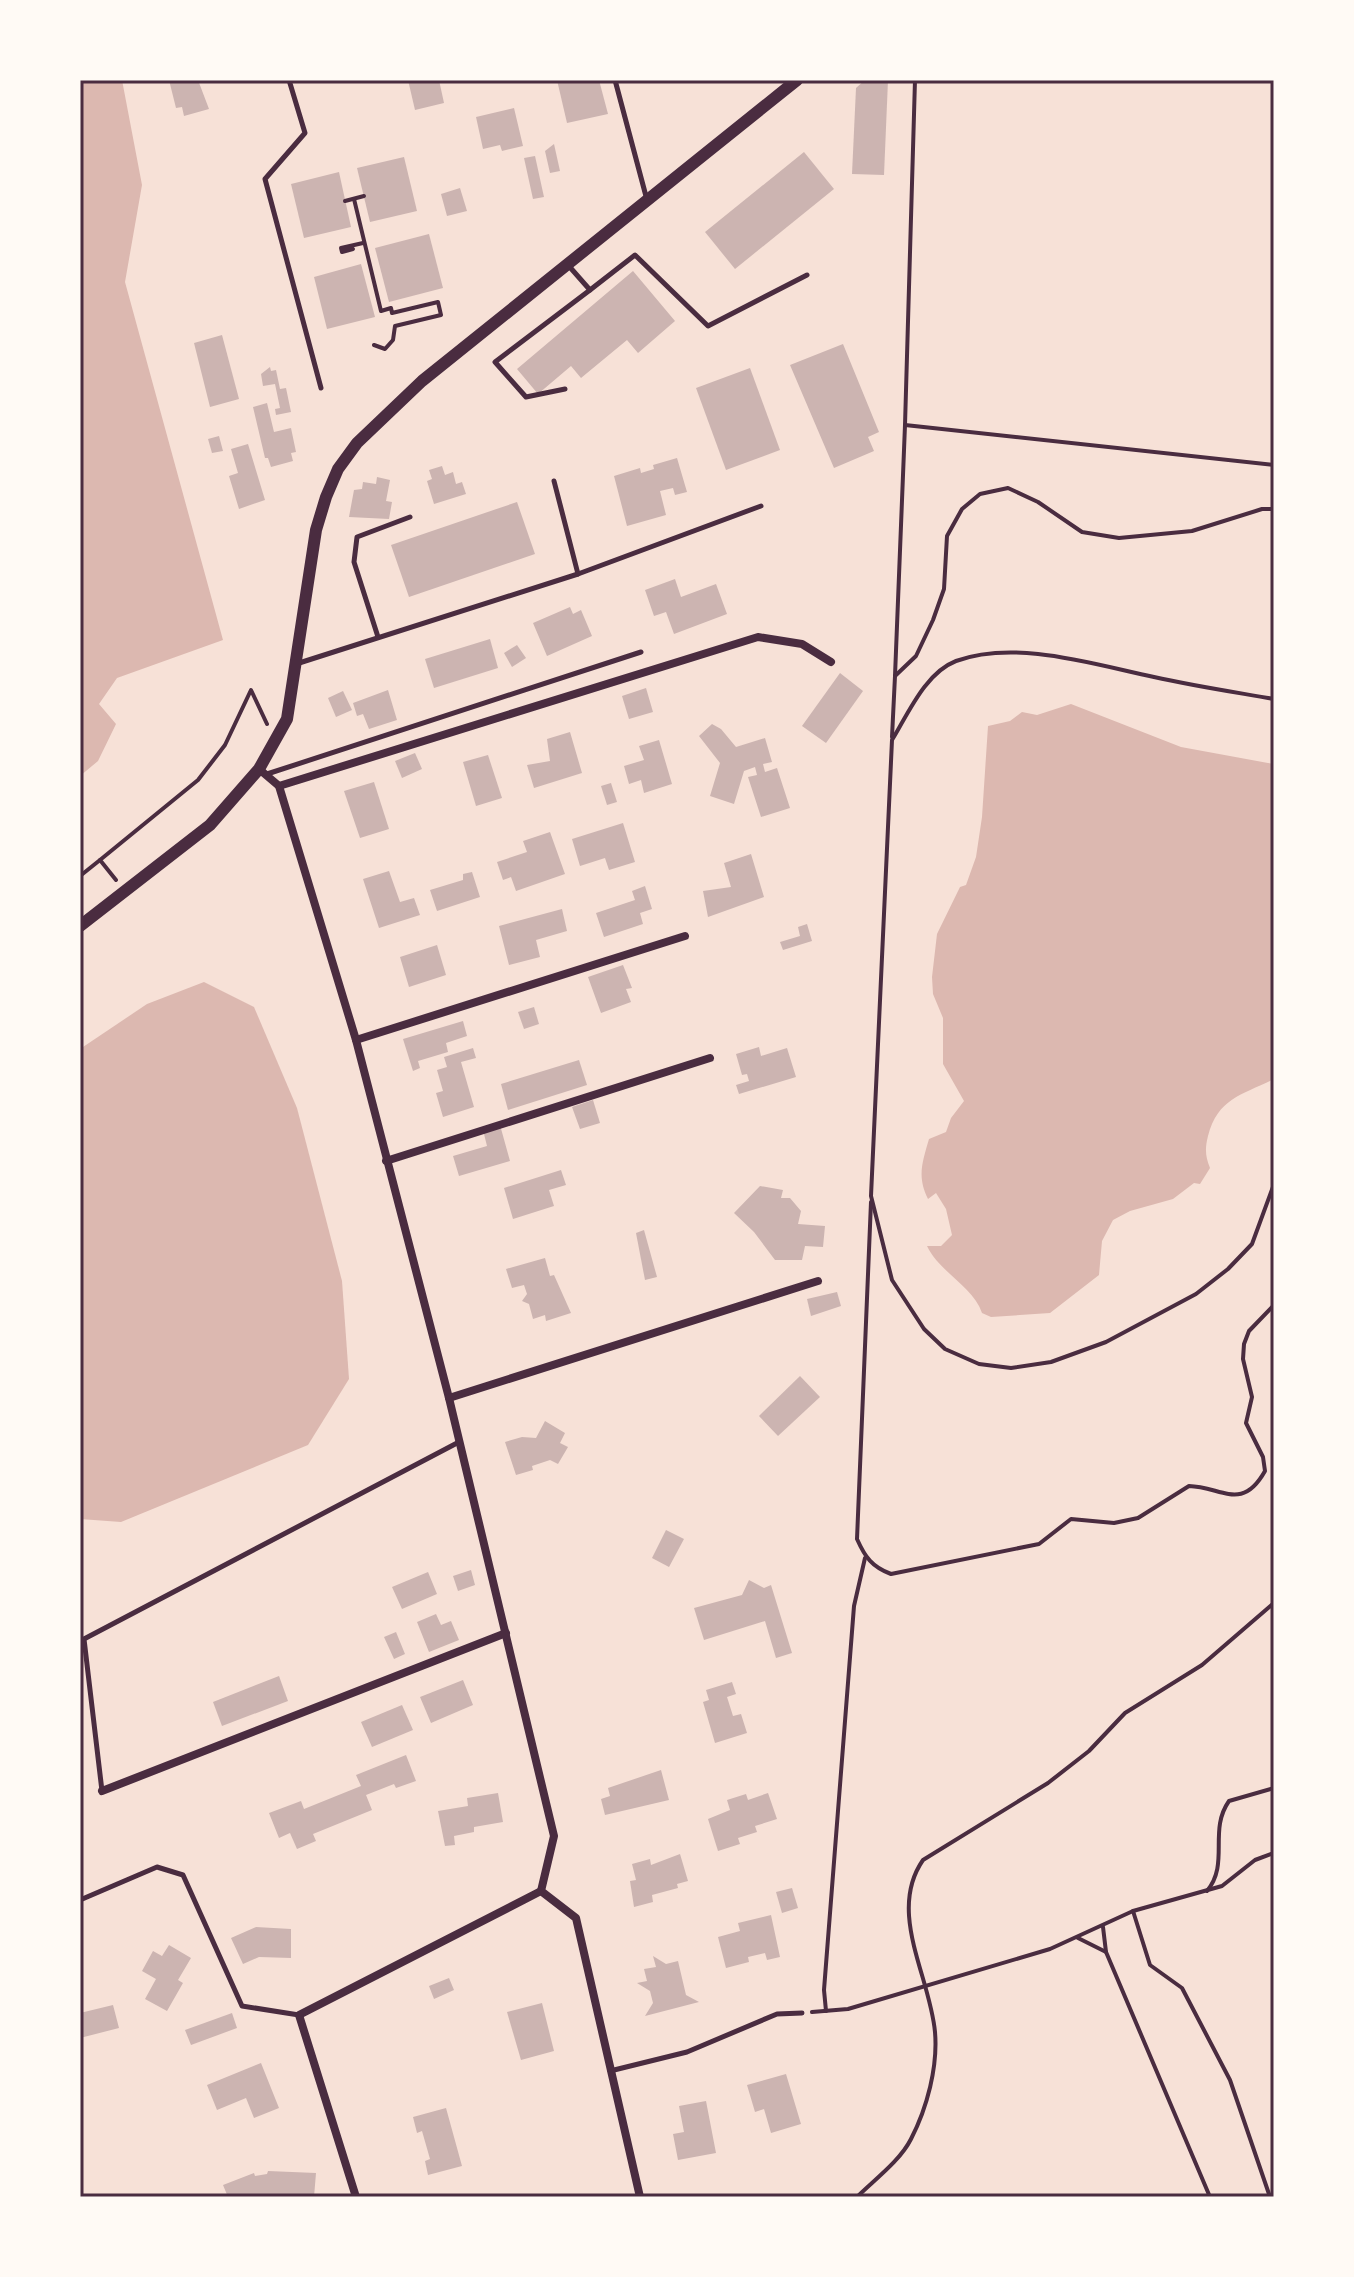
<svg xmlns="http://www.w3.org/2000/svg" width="1354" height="2277" font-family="'Work Sans',sans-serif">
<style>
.water{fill:#dcb8b0}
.building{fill:#ccb4b1}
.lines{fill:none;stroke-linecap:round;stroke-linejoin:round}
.path{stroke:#4a2c40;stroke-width:4}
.service{stroke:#4a2c40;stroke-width:5}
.minor{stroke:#4a2c40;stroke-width:8}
.tertiary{stroke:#4a2c40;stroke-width:12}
.neatline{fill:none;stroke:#4a2c40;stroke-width:3}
</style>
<rect width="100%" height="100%" fill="#f7e1d7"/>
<g class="water">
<path d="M80 80H122L142 185 125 282 223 640 117 678 99 704 116 724 98 761 80 776Z"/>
<path d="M1071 704 1181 747 1274 764V1079C1242 1095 1218 1098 1208 1136 1205 1148 1205 1156 1210 1168L1200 1184 1194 1183 1173 1199 1130 1211 1113 1220 1102 1241 1099 1275 1050 1313 991 1317 982 1313C973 1286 940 1273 927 1246H941L952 1235 946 1209 936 1193 928 1199C917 1177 922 1163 929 1139L946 1132 951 1118 964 1101 943 1064V1018L933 994 932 977 937 934 960 887 966 885 976 857 982 817 988 726 1010 721 1022 712 1037 715Z"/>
<path d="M204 982 254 1007 297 1108 342 1281 349 1379 308 1445 121 1522 80 1519V1049L147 1004Z"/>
</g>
<g class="building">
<path d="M169 80H198L209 109 184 116 182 107 176 108Z"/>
<path d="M408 80H439L444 103 415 110Z"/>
<path d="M557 80H599L608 114 567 123Z"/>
<path d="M865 80H888L884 175 852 174 856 88Z"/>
<path d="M514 108 523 146 502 151 500 145 483 149 476 117Z"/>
<path d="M554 144 560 171 550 173 545 151Z"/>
<path d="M804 152 834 189 735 269 705 232Z"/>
<path d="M535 156 544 197 533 199 524 158Z"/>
<path d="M404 157 417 211 370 222 357 168Z"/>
<path d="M339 172 351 227 304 238 291 184Z"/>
<path d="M460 188 467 211 447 216 441 194Z"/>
<path d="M429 234 443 288 389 302 375 248Z"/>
<path d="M361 264 375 317 327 329 314 277Z"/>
<path d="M633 271 675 321 638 353 627 340 581 378 571 366 538 394 517 369Z"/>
<path d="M222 335 239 399 210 407 194 343Z"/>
<path d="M843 344 879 432 868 437 874 451 834 468 790 365Z"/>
<path d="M270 367 271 371 276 370 280 389 286 388 291 412 276 415 275 409 280 408 275 384 263 386 261 374Z"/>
<path d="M750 368 780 450 726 470 696 388Z"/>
<path d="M267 403 274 432 291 428 296 452 291 453 293 461 271 467 268 458H265L253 407Z"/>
<path d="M219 436 223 451 212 453 208 439Z"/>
<path d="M248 444 265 500 239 509 229 476 238 473 231 449Z"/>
<path d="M677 458 687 492 675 495 673 488 660 491 666 515 627 526 614 476 640 468 641 473 654 469 653 465Z"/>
<path d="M442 466 445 475 453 472 456 484 462 482 466 494 434 504 427 481 432 479 429 470Z"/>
<path d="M377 477 390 480 386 501 392 502 389 519 349 517 354 490 362 489 363 482 376 484Z"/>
<path d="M517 502 535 554 409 597 391 545Z"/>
<path d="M675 579 681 597 716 584 727 614 674 634 666 612 654 616 645 590Z"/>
<path d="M570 607 573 614 581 610 592 636 547 656 533 623Z"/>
<path d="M490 639 498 668 434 688 425 659Z"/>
<path d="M517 645 526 658 512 667 504 653Z"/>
<path d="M840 673 863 691 826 743 802 726Z"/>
<path d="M646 688 653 712 629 719 622 696Z"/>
<path d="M388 690 397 720 369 729 363 714 357 716 353 703Z"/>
<path d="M343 691 352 710 336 717 328 698Z"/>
<path d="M712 724 721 729 736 747 765 738 772 762 763 764 765 772 777 768 790 808 761 817 748 777 757 775 755 767 744 771 734 804 710 796 720 763 699 736Z"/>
<path d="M570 732 582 773 534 788 527 765 550 761 547 739Z"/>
<path d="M659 740 672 784 644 793 641 780 629 784 624 766 644 760 639 746Z"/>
<path d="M415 753 422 769 402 778 395 761Z"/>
<path d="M488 755 502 798 476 806 463 762Z"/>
<path d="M374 782 389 829 360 838 344 791Z"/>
<path d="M611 783 617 802 607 805 601 786Z"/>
<path d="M623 823 635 862 609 870 605 858 580 866 572 839Z"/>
<path d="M550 832 565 874 516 891 511 877 503 880 497 862 527 852 523 841Z"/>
<path d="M751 854 764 897 708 917 703 891 731 887 724 863Z"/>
<path d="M389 871 400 902 414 898 420 915 379 928 363 879Z"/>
<path d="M472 872 480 897 437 911 430 890 463 880V874Z"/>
<path d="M645 886 652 909 640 913 643 924 604 937 596 913 635 900 632 891Z"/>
<path d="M562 909 567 931 536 940 540 957 509 965 499 926Z"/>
<path d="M807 924 812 941 783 950 780 942 800 936 798 927Z"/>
<path d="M437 945 446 975 409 987 400 957Z"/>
<path d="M623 965 632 988 626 989 631 1002 601 1013 588 977Z"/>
<path d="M534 1007 539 1024 524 1029 518 1012Z"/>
<path d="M463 1021 467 1036 446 1043 448 1052 418 1061 420 1068 413 1071 403 1039Z"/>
<path d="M759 1047 761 1056 787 1048 796 1077 739 1094 736 1085 749 1081 747 1074 742 1075 736 1054Z"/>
<path d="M473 1048 476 1058 461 1062 474 1107 443 1117 436 1093 443 1091 437 1070 447 1067 444 1057Z"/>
<path d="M579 1060 587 1085 508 1110 501 1084Z"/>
<path d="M593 1100 600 1123 580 1129 572 1107Z"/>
<path d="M500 1125 510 1161 459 1176 453 1156 487 1146 483 1130Z"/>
<path d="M561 1170 566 1185 549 1190 554 1206 513 1219 504 1188Z"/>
<path d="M760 1186 783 1190 781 1198H790L801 1211 798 1224 825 1226 823 1247 805 1246 802 1260H775L754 1232 734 1213Z"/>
<path d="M644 1230 657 1277 645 1280 636 1233Z"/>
<path d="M545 1258 550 1276 554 1275 571 1313 546 1321 545 1315 533 1319 529 1304 522 1301 527 1294 524 1285 512 1288 506 1269Z"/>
<path d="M837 1292 841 1306 811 1316 807 1299Z"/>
<path d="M800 1376 820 1397 778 1436 759 1416Z"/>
<path d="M545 1421 565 1433 560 1443 568 1447 558 1464 550 1460 532 1466 533 1470 516 1475 505 1442 522 1437 536 1438Z"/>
<path d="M666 1530 684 1539 669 1567 652 1558Z"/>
<path d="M471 1570 475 1585 458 1591 453 1576Z"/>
<path d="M428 1572 437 1594 402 1609 392 1587Z"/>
<path d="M749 1580 764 1588 771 1585 792 1653 776 1658 765 1621 704 1640 694 1608 742 1595Z"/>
<path d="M436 1614 441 1625 451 1621 459 1640 429 1652 417 1622Z"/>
<path d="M396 1632 405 1654 394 1659 384 1637Z"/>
<path d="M279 1676 288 1701 222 1726 213 1702Z"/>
<path d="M463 1680 473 1705 431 1723 420 1697Z"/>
<path d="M732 1682 736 1694 727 1697 733 1716 741 1714 747 1733 715 1743 703 1702 709 1700 706 1690Z"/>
<path d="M402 1705 413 1730 372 1747 361 1722Z"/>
<path d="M406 1755 416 1781 396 1788 394 1784 366 1795 372 1810 313 1834 316 1841 297 1849 290 1833 279 1838 269 1813 301 1801 304 1809 361 1786 356 1775Z"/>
<path d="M661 1770 669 1800 605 1815 601 1799 610 1796 608 1788Z"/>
<path d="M498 1793 503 1822 474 1827V1832L454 1836 455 1845 445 1846 438 1811 468 1806 467 1798Z"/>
<path d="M768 1793 777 1819 755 1826 757 1832 738 1838 740 1844 718 1851 708 1819 730 1810 727 1800 746 1794 748 1800Z"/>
<path d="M680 1854 688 1881 677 1884 678 1888 652 1895 653 1902 634 1907 630 1881 636 1880 632 1864 650 1859 651 1865Z"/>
<path d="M792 1888 798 1908 782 1913 776 1892Z"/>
<path d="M771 1915 780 1957 767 1960 765 1953 748 1957 749 1962 726 1968 718 1937 740 1931 738 1923Z"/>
<path d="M256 1927 291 1929V1958L259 1957 243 1964 231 1938Z"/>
<path d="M169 1945 191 1958 178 1980 183 1983 167 2011 145 1999 156 1979 142 1971 153 1951 162 1956Z"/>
<path d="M653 1956 666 1964 678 1961 686 1995 699 2002 645 2016 653 2003 650 1991 637 1983 647 1981 644 1969 656 1967Z"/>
<path d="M449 1978 454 1990 434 1999 429 1986Z"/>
<path d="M542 2003 554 2051 521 2060 507 2012Z"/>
<path d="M113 2005 119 2028 80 2038 83 2026 80 2013Z"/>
<path d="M232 2013 237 2028 191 2045 185 2030Z"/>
<path d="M261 2063 279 2108 254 2118 246 2098 217 2110 207 2085Z"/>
<path d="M786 2074 801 2124 771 2133 764 2109 755 2112 747 2085Z"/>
<path d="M706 2101 716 2153 678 2160 673 2134 684 2132 679 2106Z"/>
<path d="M446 2108 462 2166 428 2175 425 2161 430 2159 422 2131 417 2133 413 2117Z"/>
<path d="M268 2171 316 2173 314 2197H228L223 2185 254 2173 255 2176 267 2174Z"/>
</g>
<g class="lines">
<g class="path">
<path d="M354 199 381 311 391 308 392 313 438 302 441 315 395 326 393 340 385 349 374 345"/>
<path d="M345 201 364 196"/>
<path d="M353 249 342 252 341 248 363 243"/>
<path d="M905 425 915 80"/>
<path d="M895 676 905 425 1274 465"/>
<path d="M1274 699C1234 692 1194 686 1154 677 1096 665 1016 639 956 661 925 673 908 714 892 740L871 1196 892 1280 924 1329 945 1349 979 1364 1011 1368 1051 1362 1106 1342 1196 1294 1228 1269 1252 1244 1274 1184"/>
<path d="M892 737 895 676 916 656 933 620 944 589 947 536 962 509 980 494 1008 488 1038 502 1082 532 1119 538 1192 531 1262 509H1274"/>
<path d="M80 876 100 860"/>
<path d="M116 880 100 860 198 780 225 745 251 690 267 724"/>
<path d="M871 1202 857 1539C865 1557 872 1567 891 1574L1039 1544 1071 1519 1114 1523 1138 1518 1189 1486C1222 1487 1242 1512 1265 1471L1263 1457 1246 1423 1252 1397 1243 1359 1244 1344 1249 1331 1274 1305"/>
<path d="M1207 1891C1230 1863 1208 1831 1229 1801L1274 1788"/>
<path d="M1133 1911 1150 1965 1182 1988 1230 2080 1270 2197"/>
<path d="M1103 1927 1106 1952"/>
<path d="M1078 1938 1106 1952 1210 2197"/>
<path d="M826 2011 824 1990 854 1606 865 1558"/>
<path d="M812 2012 848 2009 1050 1949 1133 1911 1222 1886 1255 1860 1274 1853"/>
<path d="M857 2197C874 2180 900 2161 911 2139 927 2108 938 2067 935 2032 930 1976 887 1912 923 1860L1048 1783 1089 1751 1125 1713 1202 1665 1274 1603"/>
</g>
<g class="service">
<path d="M289 80 305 133 265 179 321 388"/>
<path d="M615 80 647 200"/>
<path d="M568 265 590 290 635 255 708 326 807 275"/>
<path d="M565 389 526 397 495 362 590 290"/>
<path d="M578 574 761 506"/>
<path d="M378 637 354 562 357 537 410 517"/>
<path d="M296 664 578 574 554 481"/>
<path d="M267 774 641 652"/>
<path d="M102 1791 84 1639 459 1442"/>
<path d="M80 1900 157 1867 183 1875 242 2006 299 2015"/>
<path d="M610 2071 687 2052 777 2014 802 2013"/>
</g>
<g class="minor">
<path d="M259 769 279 786 356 1040 449 1398 554 1836 541 1891 576 1918 640 2197"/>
<path d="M279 786 758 637 802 644 831 662"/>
<path d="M356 1040 685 936"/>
<path d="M386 1161 710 1058"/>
<path d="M449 1398 818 1281"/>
<path d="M102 1791 506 1633"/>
<path d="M356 2197 299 2015 541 1891"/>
</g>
<path class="tertiary" d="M80 926 210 825 259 769 287 719 316 530 326 497 338 469 357 443 422 381 797 80"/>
</g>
<rect width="1354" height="2277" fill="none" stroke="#fffaf5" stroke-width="164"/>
<rect x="82" y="82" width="1190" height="2113" class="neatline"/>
</svg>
